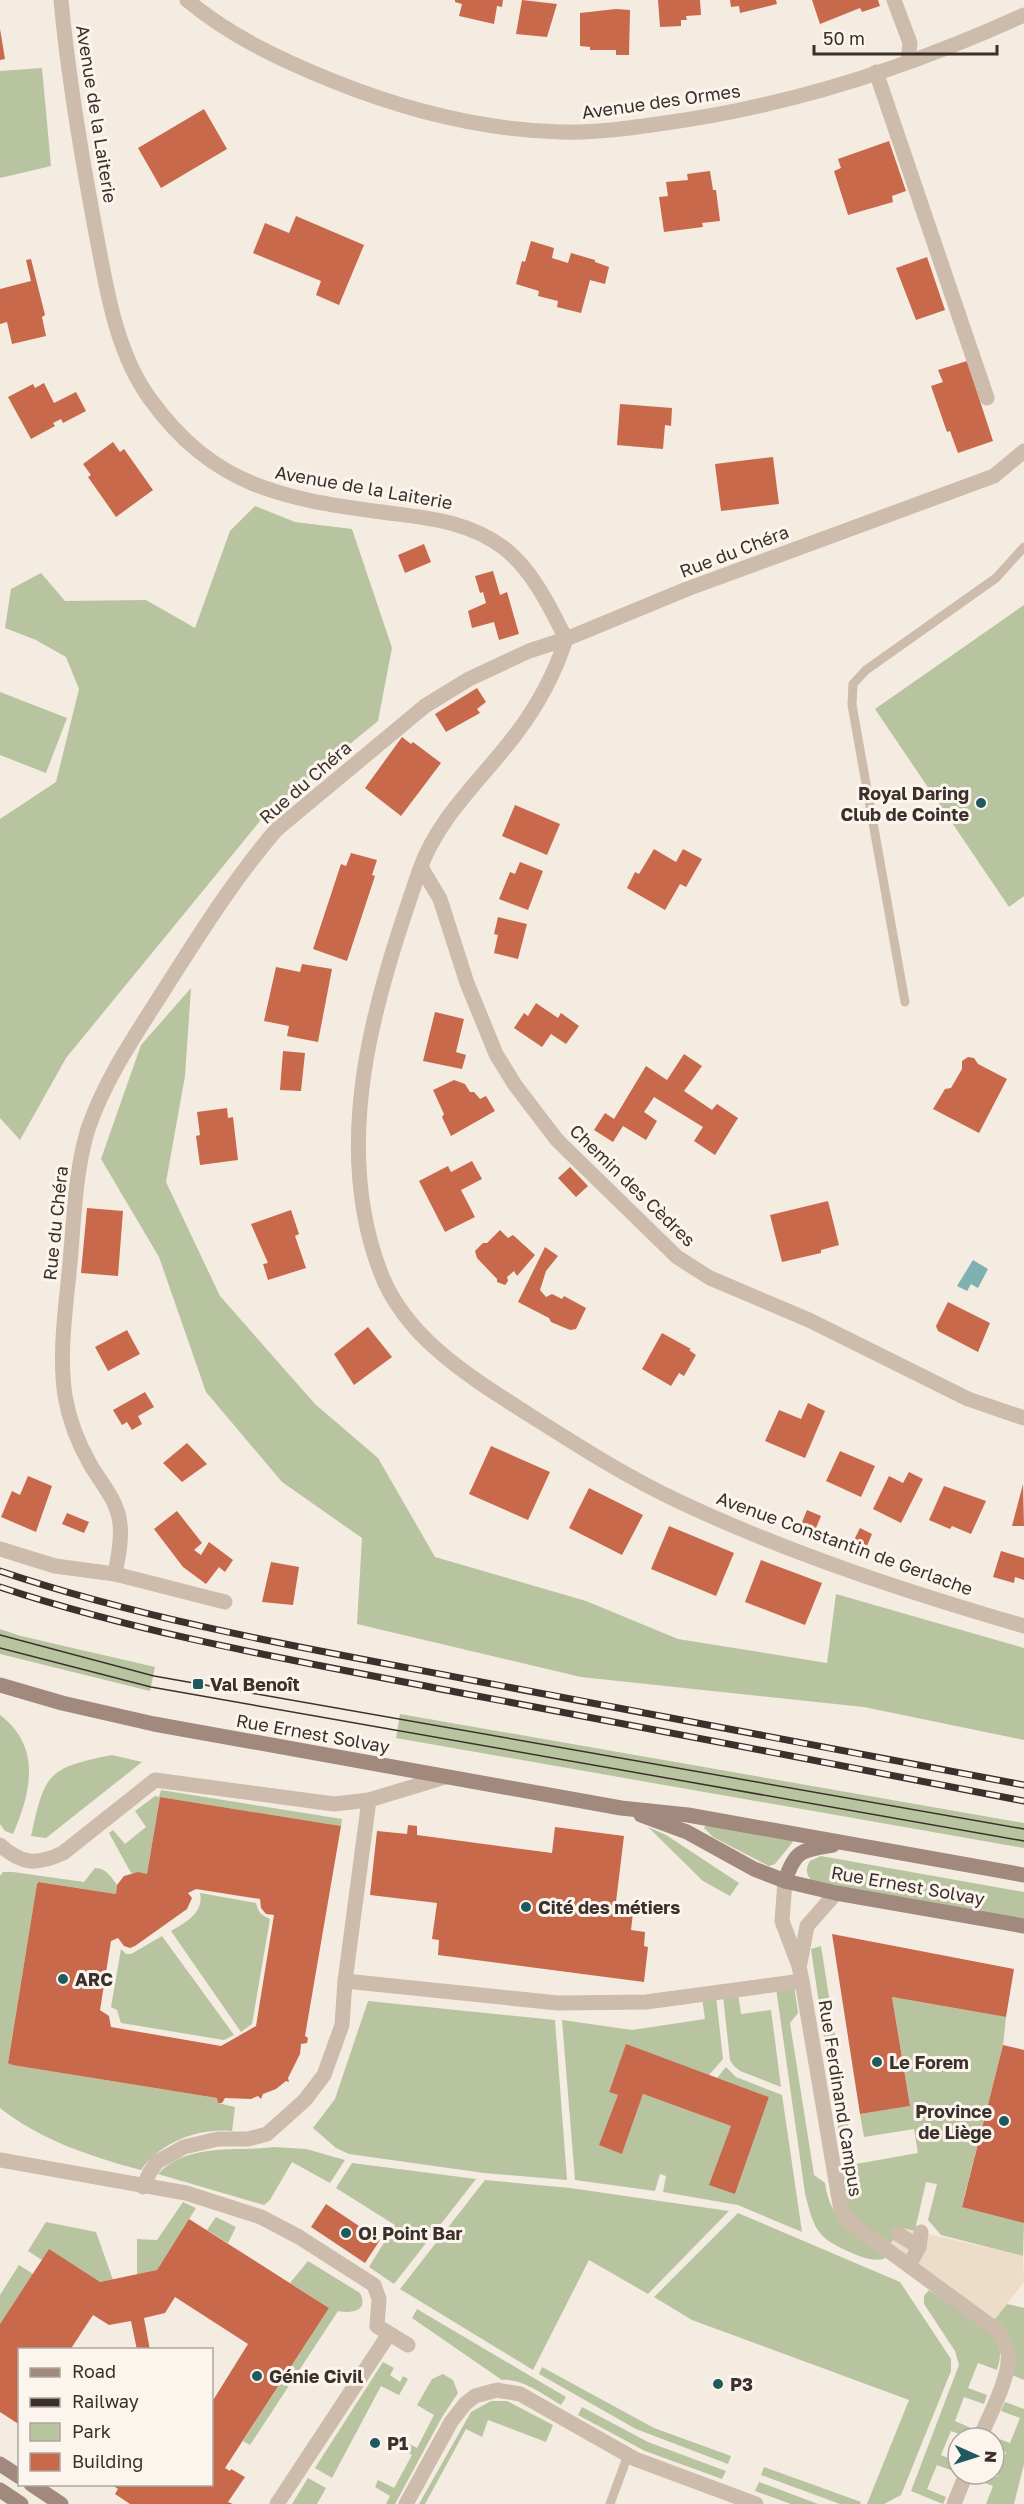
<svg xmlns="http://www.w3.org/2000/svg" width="1024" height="2504" font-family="'Golos Text',sans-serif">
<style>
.green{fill:#b8c4a0}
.plaza{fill:#ecdcc8}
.water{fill:#7fb0b2}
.building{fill:#c8694b;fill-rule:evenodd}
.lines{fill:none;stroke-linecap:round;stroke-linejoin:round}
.lane{stroke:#cdbbac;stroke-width:9}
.street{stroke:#cdbbac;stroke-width:15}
.secondary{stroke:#a18a7d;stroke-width:15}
.tram{stroke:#3b302b;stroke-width:1.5}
.rail-casing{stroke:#3b302b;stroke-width:7}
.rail{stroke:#fbf5ee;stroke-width:4.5;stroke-dasharray:14;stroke-linecap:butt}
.poi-dot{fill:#1f5a5e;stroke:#fbf5ee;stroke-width:2}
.labels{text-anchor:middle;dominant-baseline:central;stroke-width:6;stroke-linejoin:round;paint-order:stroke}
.street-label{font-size:18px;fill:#3b302b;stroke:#fbf5ee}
.poi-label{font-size:18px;font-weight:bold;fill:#3b302b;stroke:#fbf5ee;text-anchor:start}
</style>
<rect width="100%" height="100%" fill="#f4ebe1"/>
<g class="green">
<path d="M42 68 51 166 0 178V71Z"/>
<path d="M255 506 295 522 352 529 392 648 378 721 269 810 66 1058 20 1140 0 1118V819L56 782 79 689 66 657 36 640 5 628 11 589 41 573 65 601 146 600 195 628 230 531Z"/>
<path d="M1024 605V896L1009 907 875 709Z"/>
<path d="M0 692 67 718 46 773 0 755Z"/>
<path d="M191 988 185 1076 166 1182 220 1296 315 1404 378 1458 435 1557 586 1601 678 1639 827 1663 836 1594 1024 1648V1740L864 1707 581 1677 357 1624 362 1538 282 1482 206 1392 159 1257 101 1159 141 1045Z"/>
<path d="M0 1629 21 1636 155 1667 150 1691 0 1654Z"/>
<path d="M400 1714 1024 1823V1848L396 1738Z"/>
<path d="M0 1715C42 1747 31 1792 13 1834L5 1831 0 1824Z"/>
<path d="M112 1755 142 1762 46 1838 31 1836C45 1772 48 1768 112 1755Z"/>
<path d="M161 1790 342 1819 341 1826 160 1797 147 1874 131 1873 109 1833 113 1830 125 1844 146 1827 135 1811 155 1796 159 1797Z"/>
<path d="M706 1825 793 1840 792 1843 775 1864 769 1866 713 1837 704 1828Z"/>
<path d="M648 1827 666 1835 739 1883 730 1896 703 1881Z"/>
<path d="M821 1856 1024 1892V1919L813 1882C806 1875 805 1869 810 1861Z"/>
<path d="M95 1868C106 1868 111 1877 117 1885L116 1894 40 1882 37 1885 8 2062 12 2065 217 2098 218 2103 235 2107 232 2131C198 2128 161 2142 141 2170 92 2157 40 2140 0 2108V1876L3 1872H13L84 1882Z"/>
<path d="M200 1893 256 1903C258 1912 261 1915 270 1919L252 2024 241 2032 171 1931C186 1922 204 1913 200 1893Z"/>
<path d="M162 1936 234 2035 224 2040 121 2023 117 2010 111 2007 121 1949 126 1954H131Z"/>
<path d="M821 1946 837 2048 832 2049 825 2044 811 1949Z"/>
<path d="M794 1985 798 2013 790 2023 814 2175 825 2183C830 2222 856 2235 885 2257L884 2259C871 2261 864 2258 852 2253 817 2238 814 2230 805 2193L776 1988Z"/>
<path d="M738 1993 741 2014 771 2010 781 2087 740 2071 734 2066 730 2060 723 1996Z"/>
<path d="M716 1996 723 2059 709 2075 626 2045 609 2092 618 2095 622 2154 643 2094 731 2126 735 2194 769 2097 717 2078 726 2067 736 2077 782 2095 802 2232 738 2205 663 2192 666 2176 660 2174 655 2191 575 2180 562 2020 632 2030 705 2019 702 1998Z"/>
<path d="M892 1997 1006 2017 1003 2045 962 2206 1024 2223 1023 2256 941 2235 928 2220 937 2184 926 2182 915 2230 898 2234 890 2244 860 2222 847 2207 839 2167 918 2153 914 2129 864 2137 860 2114 910 2106Z"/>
<path d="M368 2001 555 2020 567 2180 484 2173 349 2154 336 2148 313 2128 335 2099Z"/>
<path d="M841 2076 849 2131 839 2133 831 2084 837 2077Z"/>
<path d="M274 2147 306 2149 345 2160 330 2183 292 2162 270 2200 264 2205 158 2174C187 2142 236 2152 274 2147Z"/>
<path d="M352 2163 476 2179 394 2284 369 2267 395 2225 336 2188Z"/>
<path d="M485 2180 570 2188 729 2211 648 2294 589 2260 533 2370 400 2289Z"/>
<path d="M183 2202 196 2208 157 2270 137 2275V2239L157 2240Z"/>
<path d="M738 2213 900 2282 951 2359V2371L901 2495 884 2504H867L909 2400 692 2320 654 2297Z"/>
<path d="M216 2217 236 2227 228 2243 207 2230Z"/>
<path d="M46 2222 96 2232 113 2280 100 2282 42 2260 28 2251Z"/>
<path d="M308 2261 360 2293C369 2311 352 2314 338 2311L250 2445 243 2441 329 2308 290 2283Z"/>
<path d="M19 2265 33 2274 0 2324V2295Z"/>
<path d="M929 2290C946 2302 988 2326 997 2342 1002 2352 1000 2360 997 2370L978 2363 968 2388 987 2395 984 2404 964 2397 955 2421 973 2429 970 2438 951 2431 941 2455 958 2462 956 2472 937 2465 927 2489 946 2497 943 2504 911 2491 959 2365 955 2351 924 2304V2296Z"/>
<path d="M1007 2304 1024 2308V2380L1012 2375 994 2320Z"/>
<path d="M417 2309 566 2397 561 2405C544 2395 522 2378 502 2380L412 2318Z"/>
<path d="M383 2362 394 2368 390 2375 400 2382 403 2376 408 2379 399 2395 381 2386 332 2478 315 2468Z"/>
<path d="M542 2367 654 2428 731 2456 728 2464 636 2429 539 2374Z"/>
<path d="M443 2374 453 2380 458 2393 442 2417 395 2504H386L390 2496 375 2487 378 2480 394 2488 412 2455 396 2446 400 2439 417 2448 434 2415 417 2405 432 2379Z"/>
<path d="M491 2401H507L553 2425 546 2442 488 2420 482 2437 466 2429 425 2504H419L471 2412Z"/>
<path d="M1005 2402 1024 2409V2464L1014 2504H986L993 2486 974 2479 976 2474 997 2477 1006 2452 994 2447V2438H990L991 2436 1010 2443 1020 2418 1001 2411Z"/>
<path d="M582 2407 648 2442 726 2471 722 2479 645 2451 578 2415Z"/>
<path d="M764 2467 861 2502 860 2504H840L761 2475Z"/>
<path d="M308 2478 326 2488 317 2504H292Z"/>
<path d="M759 2482 818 2504H791L755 2491Z"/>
</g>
<path class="plaza" d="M903 2228 1023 2256 1024 2282 994 2320 890 2244Z"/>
<path class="water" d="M973 1260 988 1269 978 1288 971 1284 967 1291 957 1286Z"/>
<g class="building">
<path d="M455 0H503L502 7 497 6 494 24 459 16 462 4 455 2Z"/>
<path d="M522 0 557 4 547 37 516 34Z"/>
<path d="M658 0H700L701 15 686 16 687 20H681V26L660 27Z"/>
<path d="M730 0H776L777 4 740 13 739 6 731 7Z"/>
<path d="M812 0H878L880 6 862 12 860 8 820 24Z"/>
<path d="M616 9 630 10 629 55H616V50H590V47L580 46V13Z"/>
<path d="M0 29 5 59 0 60Z"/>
<path d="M204 109 227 149 161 188 138 148Z"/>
<path d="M889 141 906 191 892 196 893 202 848 215 834 171 841 168 838 159Z"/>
<path d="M710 171 713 190H716L720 221 702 223 703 227 664 232 659 197 668 196 666 182 688 180 687 174Z"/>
<path d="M296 216 364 245 339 305 316 295 321 281 253 253 265 223 289 233Z"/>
<path d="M531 241 554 248 552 258 568 263 571 253 595 260V262L609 267 605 284 590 280 581 313 557 307 558 301 538 296 539 291 516 284 522 261 525 262Z"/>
<path d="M927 257 945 310 916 320 896 268Z"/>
<path d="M31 259 45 315 42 317 46 336 12 344 7 322 0 324V289L31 281 26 260Z"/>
<path d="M967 361 993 441 958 453 950 431 947 432 931 386 943 382 938 370Z"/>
<path d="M44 383 54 403 76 392 86 411 63 423 61 419 53 423 55 426 31 439 8 397 33 384 35 388Z"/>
<path d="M620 404 672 408 671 426 665 425 663 449 617 445Z"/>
<path d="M113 442 120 452 124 449 153 490 116 517 88 477 91 475 83 464Z"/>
<path d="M773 457 779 504 721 511 715 464Z"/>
<path d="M424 544 431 562 405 573 398 555Z"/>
<path d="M493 571 500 595 507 592 519 634 499 640 494 622 472 628 468 611 486 603 483 592 480 593 475 576Z"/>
<path d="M477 688 486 702 477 709 480 713 446 732 435 714Z"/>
<path d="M402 737 411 744 413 742 441 763 401 816 365 788Z"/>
<path d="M515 805 560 824 547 855 502 836Z"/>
<path d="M654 849 676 862 683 849 702 859 686 887 680 884 665 910 627 888 635 872 639 874Z"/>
<path d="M351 853 377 860 372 875 375 876 347 961 313 949 341 864 346 866Z"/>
<path d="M520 862 543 871 528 910 499 899 510 872 515 874Z"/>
<path d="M498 917 527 924 518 959 494 953 498 935 494 934Z"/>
<path d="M302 964 332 969 318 1042 287 1036 289 1026 264 1021 276 967 300 972Z"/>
<path d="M536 1003 558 1018 561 1013 579 1026 566 1044 551 1034 542 1047 514 1028 524 1013 528 1016Z"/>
<path d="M435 1012 464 1019 456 1052 466 1055 462 1069 423 1061Z"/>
<path d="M283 1051 305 1053 301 1091 280 1090Z"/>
<path d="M684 1054 702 1066 684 1091 712 1110 717 1104 738 1118 715 1155 694 1141 703 1127 654 1097 644 1112 657 1121 646 1140 623 1126 613 1142 594 1130 605 1113 614 1119 646 1066 667 1080Z"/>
<path d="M968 1057 974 1058 978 1064 1007 1079 979 1133 933 1109 945 1089 951 1088 962 1069V1061Z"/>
<path d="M454 1080 465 1084 470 1092H474L480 1099 486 1096 495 1111 451 1136 442 1117 444 1114 433 1090Z"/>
<path d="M227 1108 228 1118 233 1117 238 1160 200 1165 196 1136 200 1135 197 1112Z"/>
<path d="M472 1161 482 1179 461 1190 475 1217 445 1232 419 1181 448 1166 451 1172Z"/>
<path d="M570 1167 588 1186 576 1197 558 1178Z"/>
<path d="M828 1201 839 1245 821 1250V1253L782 1262 770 1215Z"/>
<path d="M87 1208 123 1211 118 1276 81 1273Z"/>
<path d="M291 1210 299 1234 295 1236 306 1268 268 1280 263 1264 268 1263 251 1224Z"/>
<path d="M500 1230 508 1238 513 1235 535 1255 517 1276 514 1271 507 1277 508 1281 505 1285 497 1282V1279L477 1258 475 1251 483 1243H487Z"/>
<path d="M545 1247 558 1256 546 1271 540 1290 546 1297 552 1294 562 1299 564 1296 586 1308 576 1329 570 1330 551 1322 549 1318 518 1302Z"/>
<path d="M948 1302 990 1323 978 1352 938 1331 936 1326Z"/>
<path d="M368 1327 392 1357 354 1385 334 1354Z"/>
<path d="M127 1330 140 1354 108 1371 95 1347Z"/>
<path d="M662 1333 691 1349 689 1350 696 1355 684 1376 679 1373 671 1386 642 1369Z"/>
<path d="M145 1392 154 1407 138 1416 142 1424 132 1430 127 1422 122 1425 113 1410Z"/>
<path d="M808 1403 825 1411 805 1458 765 1441 779 1410 801 1419Z"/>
<path d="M187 1443 207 1464 182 1482 163 1463Z"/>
<path d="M491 1446 550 1472 528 1520 469 1494Z"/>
<path d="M840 1451 875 1466 861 1497 826 1481Z"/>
<path d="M909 1472 923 1479 901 1523 873 1509 889 1476 903 1483Z"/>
<path d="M28 1476 52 1486 36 1532 1 1517 12 1491 20 1495Z"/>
<path d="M1023 1484 1024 1526H1012Z"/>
<path d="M944 1486 986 1501 971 1534 952 1526 950 1529 929 1520Z"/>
<path d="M589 1488 643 1515 622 1555 569 1528Z"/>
<path d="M807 1510 821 1516 814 1533 800 1527Z"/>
<path d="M177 1511 202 1543 194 1550 201 1555 209 1542 233 1560 225 1572 219 1567 206 1584 183 1567 154 1529Z"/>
<path d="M67 1513 89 1522 84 1533 62 1524Z"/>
<path d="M669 1526 734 1553 716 1596 651 1569Z"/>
<path d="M860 1528 872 1534 867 1546 854 1540Z"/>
<path d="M1001 1551 1024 1558V1580L1015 1577 1014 1583 993 1577Z"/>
<path d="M761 1560 822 1583 805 1625 745 1602Z"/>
<path d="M271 1562 299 1567 293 1605 262 1602Z"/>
<path d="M160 1797 341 1826 305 2036 308 2038 307 2043 301 2044 300 2054 288 2078 289 2082 286 2081 276 2089 263 2094 261 2099 258 2096 251 2099 225 2098 222 2103H218L217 2098 12 2065 8 2063 37 1884 39 1882 116 1894 117 1885 124 1876 138 1872 147 1874ZM196 1889 260 1899 261 1908 266 1914 274 1915 256 2026 221 2046 111 2027 109 2016 100 2010 111 1941 118 1938 124 1946 130 1948 135 1946 187 1909 192 1898 188 1893Z"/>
<path d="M408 1825 417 1826V1835L552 1853 555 1827 624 1836 615 1910 633 1913 631 1930 645 1932 644 1946 648 1947 644 1982 438 1955 439 1940 432 1939 437 1903 370 1895 377 1831 407 1834Z"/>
<path d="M832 1934 1014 1969 1006 2017 892 1997 910 2106 860 2114Z"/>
<path d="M626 2044 769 2097 735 2194 709 2185 731 2126 643 2094 622 2154 599 2145 618 2095 609 2092Z"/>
<path d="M1003 2045 1024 2050V2223L962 2207Z"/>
<path d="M326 2204 380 2240 365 2263 311 2227Z"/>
<path d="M189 2219 329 2308 225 2468 230 2471 231 2469 245 2477 228 2502 233 2504H130L115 2494 118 2489 111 2484H212V2402L248 2344 175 2297 165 2313 144 2318 150 2350H137L131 2321 109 2325 93 2315 70 2350H20V2425L0 2412V2324L49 2249 100 2282 157 2270Z"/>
</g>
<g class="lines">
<g class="lane">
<path d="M905 1002 852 705 853 684 866 670 996 578 1024 547"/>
<path d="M610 2504 628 2455"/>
</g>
<g class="street">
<path d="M61 0C68 77 81 153 95 228 106 285 115 351 150 399 213 486 282 499 382 512 425 518 467 520 504 548 533 571 550 607 566 639"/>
<path d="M187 0C230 36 281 60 333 81 405 110 483 130 562 132 596 133 631 128 665 123 789 106 910 67 1024 15"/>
<path d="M894 0 910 43 908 61"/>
<path d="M876 72 987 398"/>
<path d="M566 639C555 673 538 705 516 734 483 778 438 817 420 869 376 996 330 1139 380 1271 405 1338 470 1377 528 1414 577 1445 625 1476 678 1501 788 1553 907 1592 1024 1626"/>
<path d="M421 867 440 899 467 983 496 1054 515 1085 557 1140 677 1257 710 1278 809 1320 968 1399 1024 1418"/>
<path d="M0 1549 55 1566 115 1574 225 1602"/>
<path d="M115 1574C118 1558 122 1540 120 1524 118 1501 101 1483 90 1464 78 1443 69 1419 65 1396 59 1356 65 1313 69 1273 74 1226 74 1175 88 1129 105 1079 136 1034 164 990 199 935 234 879 276 830L425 706 469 679 529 651 566 639 687 589 994 476 1024 451"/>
<path d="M0 1845C22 1865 37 1865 63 1853L155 1780 334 1804 369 1800 445 1777"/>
<path d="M785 1881 782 1921 799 1966 802 1981 841 2211 852 2224 998 2331C1002 2338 1006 2345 1008 2353 1011 2376 989 2416 980 2438"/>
<path d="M800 1963 807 1926 836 1893"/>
<path d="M345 1981 558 2003 646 2002 802 1981"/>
<path d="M0 2160 186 2193 261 2217 299 2237 374 2285 379 2299 377 2326 408 2345"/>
<path d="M143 2187 150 2172 157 2162 184 2147 218 2139H248L267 2134 305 2100 324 2075 342 2025 345 1981 369 1800"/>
<path d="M898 2234 919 2247"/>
<path d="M912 2260 919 2247 921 2232"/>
<path d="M277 2504 389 2334"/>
<path d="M406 2504 451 2422 465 2404 475 2396 497 2390 520 2394 635 2459 756 2504"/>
<path d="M954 2504 966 2474"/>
</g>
<g class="secondary">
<path d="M0 1685 62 1703 154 1724 621 1808 688 1815 1024 1875"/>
<path d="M641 1815 687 1832 754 1869 785 1881 836 1893 1024 1926"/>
<path d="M785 1881C795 1849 803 1850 833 1845"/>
<path d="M0 2464 20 2477"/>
<path d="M31 2484 61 2504"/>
<path d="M0 2490 21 2504"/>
</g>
<g class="tram">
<path d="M0 1635 154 1676 1024 1829"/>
<path d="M0 1648 151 1687 1024 1841"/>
</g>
<defs>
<g id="rail">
<path d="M0 1571C154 1623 317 1650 476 1681 659 1715 841 1751 1024 1785"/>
<path d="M0 1587C148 1636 303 1662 456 1692 645 1728 835 1764 1024 1801"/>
</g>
</defs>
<use href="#rail" class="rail-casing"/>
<use href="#rail" class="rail"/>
</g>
<g class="poi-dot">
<circle cx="981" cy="803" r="6"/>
<rect x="192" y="1678" width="12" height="12" rx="3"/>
<circle cx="526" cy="1907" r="6"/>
<circle cx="63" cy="1979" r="6"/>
<circle cx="877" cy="2062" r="6"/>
<circle cx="1004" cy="2121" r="6"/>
<circle cx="346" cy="2233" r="6"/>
<circle cx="257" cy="2376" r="6"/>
<circle cx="718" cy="2384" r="6"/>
<circle cx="375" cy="2443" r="6"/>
</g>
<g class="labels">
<g class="street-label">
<text transform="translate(661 101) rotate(-8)">Avenue des Ormes</text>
<text transform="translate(97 114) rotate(81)">Avenue de la Laiterie</text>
<text transform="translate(364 487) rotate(10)">Avenue de la Laiterie</text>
<text transform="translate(734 551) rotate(-21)">Rue du Chéra</text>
<text transform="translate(305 782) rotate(-41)">Rue du Chéra</text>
<text transform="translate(633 1185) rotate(44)">Chemin des Cèdres</text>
<text transform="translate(55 1223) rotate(-84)">Rue du Chéra</text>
<text transform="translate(845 1543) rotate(20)">Avenue Constantin de Gerlache</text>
<text transform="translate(313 1733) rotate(10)">Rue Ernest Solvay</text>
<text transform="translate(908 1885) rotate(10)">Rue Ernest Solvay</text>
<text transform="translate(841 2098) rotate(81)">Rue Ferdinand Campus</text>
</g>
<g class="poi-label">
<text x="969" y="793" text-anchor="end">Royal Daring<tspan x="969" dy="21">Club de Cointe</tspan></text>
<text x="210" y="1684">Val Benoît</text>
<text x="538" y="1907">Cité des métiers</text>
<text x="75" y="1979">ARC</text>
<text x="889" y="2062">Le Forem</text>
<text x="992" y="2111" text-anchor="end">Province<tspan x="992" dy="21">de Liège</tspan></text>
<text x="358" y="2233">O! Point Bar</text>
<text x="269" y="2376">Génie Civil</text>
<text x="730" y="2384">P3</text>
<text x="387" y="2443">P1</text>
</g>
</g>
<rect x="18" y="2348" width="195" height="138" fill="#fbf5ee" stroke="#aea6a0" stroke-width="1.5"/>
<rect x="30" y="2368" width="30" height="9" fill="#a18a7d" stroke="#aea6a0" stroke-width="1.5"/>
<text x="72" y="2378" font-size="18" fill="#3b302b">Road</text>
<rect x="30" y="2398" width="30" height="9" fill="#3b302b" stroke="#aea6a0" stroke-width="1.5"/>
<text x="72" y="2408" font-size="18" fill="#3b302b">Railway</text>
<rect x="30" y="2423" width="30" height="18" fill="#b8c4a0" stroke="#aea6a0" stroke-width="1.5"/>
<text x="72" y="2438" font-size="18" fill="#3b302b">Park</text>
<rect x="30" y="2453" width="30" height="18" fill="#c8694b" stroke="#aea6a0" stroke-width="1.5"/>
<text x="72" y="2468" font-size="18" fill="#3b302b">Building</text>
<g transform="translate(976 2456) rotate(93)"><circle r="28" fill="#fbf5ee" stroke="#aea6a0" stroke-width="1.5"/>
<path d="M0-4.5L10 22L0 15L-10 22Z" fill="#1f5a5e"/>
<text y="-9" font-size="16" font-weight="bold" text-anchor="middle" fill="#3b302b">N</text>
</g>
<path d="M814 45v9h183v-9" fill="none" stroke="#3b302b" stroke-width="3"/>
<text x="823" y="45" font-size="18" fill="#3b302b" stroke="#fbf5ee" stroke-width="4.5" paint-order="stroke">50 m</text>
</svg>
